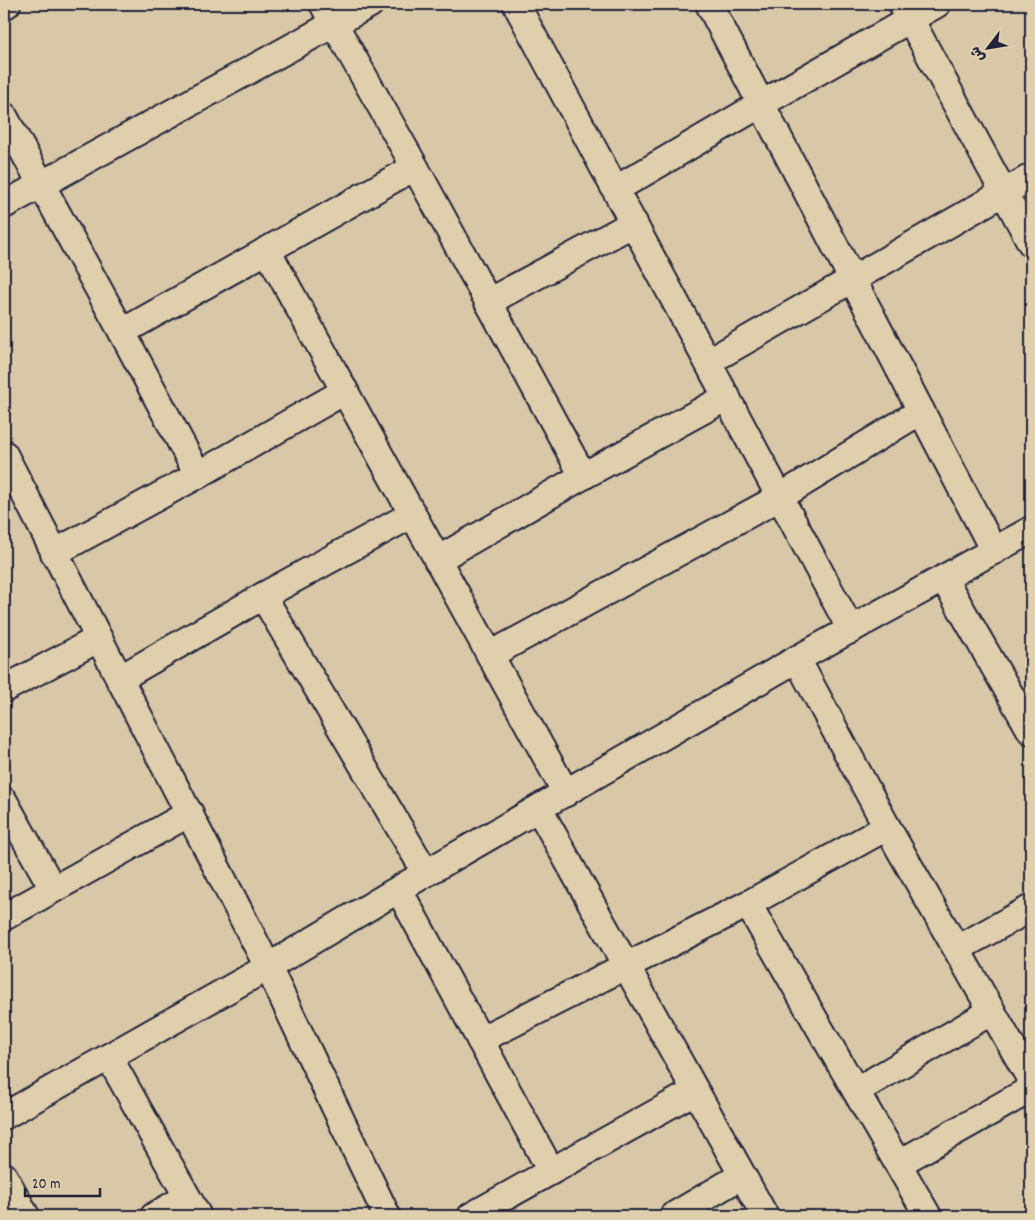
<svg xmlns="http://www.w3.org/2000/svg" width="1035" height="1220" font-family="Dekko,'Playpen Sans Arabic',sans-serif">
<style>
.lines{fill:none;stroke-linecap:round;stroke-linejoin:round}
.minor-casing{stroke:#22223b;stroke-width:30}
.minor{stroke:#e0cfac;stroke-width:26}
</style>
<rect width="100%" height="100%" fill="#d8c8a7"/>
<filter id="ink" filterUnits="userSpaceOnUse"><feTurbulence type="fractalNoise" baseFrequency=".02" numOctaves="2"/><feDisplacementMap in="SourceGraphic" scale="10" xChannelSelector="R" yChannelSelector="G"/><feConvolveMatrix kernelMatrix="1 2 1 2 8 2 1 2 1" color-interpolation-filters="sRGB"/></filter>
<g filter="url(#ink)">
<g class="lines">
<defs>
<g id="minor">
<path d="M323 4 415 167 583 476"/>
<path d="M516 4 851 630"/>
<path d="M709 4 994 551"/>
<path d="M902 4 1031 243"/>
<path d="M4 6 7 4"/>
<path d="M4 116 122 332 415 167"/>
<path d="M616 189 761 104 937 4"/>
<path d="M4 205 370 4"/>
<path d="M267 250 566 793"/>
<path d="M488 302 634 223"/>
<path d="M122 332 198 475"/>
<path d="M708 362 1031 177"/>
<path d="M4 454C91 625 181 795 268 967L426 873 797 659 1031 530"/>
<path d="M54 553 198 475 345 391"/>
<path d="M437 560 583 476 727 397"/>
<path d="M944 579 1031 731"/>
<path d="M263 596 426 873"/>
<path d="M490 655 780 497 921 411"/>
<path d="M797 659 887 827 1031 1080"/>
<path d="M119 679 263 596 413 514"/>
<path d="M4 689 98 639"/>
<path d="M4 801 53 889"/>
<path d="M539 809 765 1216"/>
<path d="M399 890 551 1171"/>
<path d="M748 904 928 1216"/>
<path d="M4 917 190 813"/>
<path d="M957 949 1031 908"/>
<path d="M480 1040 748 904 887 827"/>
<path d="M109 1057 198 1216"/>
<path d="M856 1091 992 1011"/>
<path d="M4 1116 268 967 387 1216"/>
<path d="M898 1164 1031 1089"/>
<path d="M4 1176 26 1216"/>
<path d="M154 1216 187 1197"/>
<path d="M471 1216 695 1091"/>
<path d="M673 1216 741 1176"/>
</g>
</defs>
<use href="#minor" class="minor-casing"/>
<use href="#minor" class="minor"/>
</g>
</g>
<rect width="1035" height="1220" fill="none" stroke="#e0cfac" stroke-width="20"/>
<rect x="10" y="10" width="1015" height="1200" fill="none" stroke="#22223b" stroke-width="2" filter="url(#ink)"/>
<g transform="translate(988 48) rotate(239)" stroke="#e0cfac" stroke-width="4" paint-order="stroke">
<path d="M0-4L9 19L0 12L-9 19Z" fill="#22223b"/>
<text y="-8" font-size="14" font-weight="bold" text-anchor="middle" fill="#22223b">ش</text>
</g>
<path d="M25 1188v8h75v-8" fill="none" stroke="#22223b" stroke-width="2.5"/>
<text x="32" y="1188" font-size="15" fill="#22223b" stroke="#e0cfac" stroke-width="4" paint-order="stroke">20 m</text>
</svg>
